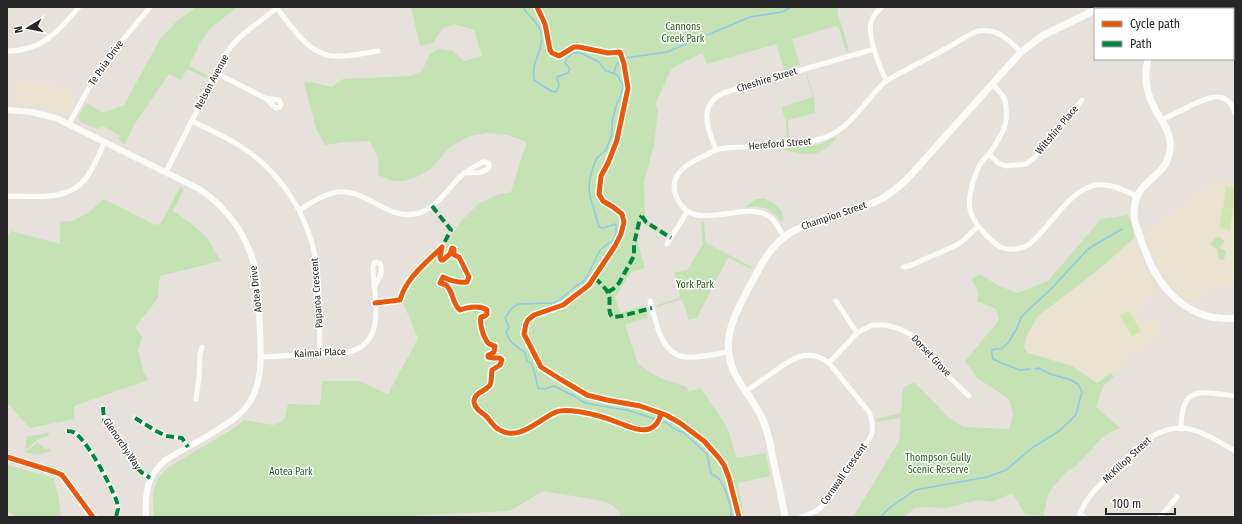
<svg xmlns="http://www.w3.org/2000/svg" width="1242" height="524" font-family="'Fira Sans Condensed',sans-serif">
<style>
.education{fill:#e9e3cf}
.green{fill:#c4e2b3}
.pitch{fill:#cfe6b0}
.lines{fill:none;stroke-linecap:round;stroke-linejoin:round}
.stream{stroke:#8dcbe9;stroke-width:1.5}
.minor{stroke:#fbfbfa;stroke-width:5}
.tertiary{stroke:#fbfbfa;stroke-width:6}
.secondary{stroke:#fbfbfa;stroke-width:7}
.quiet{stroke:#00873e;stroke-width:4;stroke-dasharray:8 4;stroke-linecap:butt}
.cycleway-casing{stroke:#fff;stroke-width:8}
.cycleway{stroke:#e8590c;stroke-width:5}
.labels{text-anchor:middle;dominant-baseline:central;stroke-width:3;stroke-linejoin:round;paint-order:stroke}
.park-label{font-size:10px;fill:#226218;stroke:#fff}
.street-label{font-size:10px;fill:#262626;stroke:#fff}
</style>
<rect width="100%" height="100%" fill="#e6e2db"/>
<g class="education">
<path d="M16 82 44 83 57 86 78 96 69 111 63 113 42 106 14 103Z"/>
<path d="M1223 180 1235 185V283L1217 286 1202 292 1195 304 1180 295 1165 277 1158 265 1145 234 1197 193Z"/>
<path d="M1134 238 1145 266 1158 289 1135 315 1139 318 1146 328 1171 303 1173 305 1157 323 1163 329 1144 351 1133 350 1115 376 1114 377 1111 373 1097 383 1072 366 1028 353 1024 347 1027 335 1038 316 1098 270Z"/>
</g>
<g class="green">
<path d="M196 7H237L211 28 201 41 189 66 207 75 206 78 187 69 181 80 169 74 134 125 125 144 122 143 118 138 121 136 103 126 98 129 89 126 80 121 79 116 86 103 104 113 124 105 160 39 176 22Z"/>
<path d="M411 7H839L837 11 849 50 846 52 839 28 836 26 792 39 800 65 784 70 776 44 707 64 702 53 672 68 655 104 658 111 654 145 644 182 645 219 668 235 666 237 642 222 637 240 645 268 631 272 615 298 621 313 641 306 646 311 648 317 625 325 638 364 660 378 687 387 688 392 701 388 727 427 737 458 766 453 770 476 738 483 744 517H620V514L614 506 603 501 543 491 510 511 388 517H154L153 505V492L158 479 167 468 236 427 244 420 273 425 284 420 288 404 320 405 322 381H359L388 394 418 338 403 303 411 282 443 250 460 222 479 203 500 194 511 192 521 159 527 142 507 135 486 133 468 137 450 147 431 169 419 176 404 181H392L378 175C381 162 376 153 369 141L348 142 325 145 316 128 304 83 311 82 332 87 343 79 411 76 422 71 430 54 439 49 453 51 464 61 482 56 474 30 454 24 442 29 433 43 420 46Z"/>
<path d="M806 74H807L814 98 815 113 788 120 789 139H787L786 121 781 107 813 97Z"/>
<path d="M837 136C823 161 804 154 780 149L804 147 820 144Z"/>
<path d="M180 187 184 189 173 211 192 224 207 238 221 261 160 276 158 297 156 301 135 327 142 337 138 350 143 370 148 380 74 406V419L30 428 7 403V237L11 231 60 244V222L73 221 88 213 104 199 155 225 161 223Z"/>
<path d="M763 198 775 204 782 211 783 221 781 222C771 207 762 206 745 207L756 199H763Z"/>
<path d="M1128 215 1133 228 1134 238 1098 270 1038 316 1027 335 1024 347 1028 353 1072 366 1097 383 1111 373 1114 377 1103 386 1096 407 1120 428 1105 435 1076 466 1066 472 1049 492 1043 516 1025 514 1012 493 992 502 978 500 947 508 921 507 915 508 904 517H853L899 441 901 418 876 422V419L901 413 903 388 914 382 950 419 964 427 1009 429 1013 415 1009 399 977 378 965 361 999 320 996 309 977 301 979 294 972 279 980 274 997 285 1017 293 1048 281 1101 219Z"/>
<path d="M701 222H704L706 243 752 267 751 269 729 258 727 259 697 318 689 320 682 299 657 307V305L679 298 680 294 674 273 687 270 703 244Z"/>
<path d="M1219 237 1225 241 1219 248 1226 251 1224 260 1219 259 1217 250 1210 244 1215 238Z"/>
<path d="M49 432 48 436 38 439 27 449H26V451L33 446 37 442 47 450 48 448 52 451 37 455 25 452V449L27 436 39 435Z"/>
<path d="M7 465 54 478 59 500 61 517H15L14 515 7 511Z"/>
</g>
<g class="pitch">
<path d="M1226 187 1235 188 1233 209 1223 207Z"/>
<path d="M1222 208 1233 209 1230 230 1220 228Z"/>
<path d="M1129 311 1141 331 1132 336 1120 316Z"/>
</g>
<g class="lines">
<g class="stream">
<path d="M523 7C528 17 536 19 540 30 545 44 537 54 534 67 533 72 534 76 534 80L551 91 556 92 559 86 557 77 568 73 570 69 565 63 567 58 573 53H581L599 62 605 70 617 75 623 85 621 94 616 106 612 122V134L606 150 597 158 594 164 590 178 589 188 590 196 599 227 603 228 616 224V235L613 240 600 250 588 275 583 282 576 286 561 299 553 303 518 304 512 308 505 318 509 327 506 332C510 344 515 345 525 352L527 361 531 363C535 371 536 379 538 388L544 389 554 386 574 396 585 403 631 411 667 423 673 428 684 433 707 454 711 474C713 475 715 476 717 477 725 484 732 507 731 517"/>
<path d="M614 73C615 66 619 60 625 58L667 52 750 17 782 12 791 7"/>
<path d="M1030 369 1020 370 1004 364 993 359 992 355V350L996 349H1001L1008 343 1016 330 1022 316 1053 287 1088 249 1122 229"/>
<path d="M881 517 888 509 915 490 987 477 1006 470 1032 448 1059 431 1073 418 1076 414 1082 392 1078 384 1071 380 1050 374 1039 368 1036 369"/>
</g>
<g class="minor">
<path d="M882 7C877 11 873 16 871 22 867 34 880 70 887 81"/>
<path d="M277 8C291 26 309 56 335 56 349 57 364 53 378 51"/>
<path d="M7 51C42 51 58 32 79 7"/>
<path d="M216 73 265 98 279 100 281 104 280 107 276 108C272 106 269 100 265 98"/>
<path d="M992 84C997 89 1003 94 1005 101 1007 108 1007 121 1004 128 1002 134 993 149 989 154 986 157 983 160 981 163 976 170 974 178 972 186 966 208 970 218 986 235 990 238 993 242 997 245 1008 252 1024 250 1033 241 1052 224 1069 190 1096 185 1109 183 1124 190 1136 196"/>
<path d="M1162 120C1171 115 1181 111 1190 106 1207 98 1227 88 1235 113"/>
<path d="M192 121C208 129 225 136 240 146 280 171 309 215 316 262 320 292 319 324 320 354"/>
<path d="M69 124 98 71 107 59 150 7"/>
<path d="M716 150C708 129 697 106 723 93L874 49"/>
<path d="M989 154 998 163 1007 166 1026 164 1034 158 1082 100"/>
<path d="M166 172 216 73 229 49 234 43 241 36 278 7"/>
<path d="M7 196C33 196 69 202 86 178 94 167 99 154 105 142"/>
<path d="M299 210C311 203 324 194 338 192 368 189 387 222 419 213 437 208 447 189 460 177 467 171 475 166 483 162H486L489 163V167C483 175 473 172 464 173"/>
<path d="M784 237C780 230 776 222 770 217 745 198 695 235 678 200 666 178 684 165 702 157 706 155 711 152 715 150 725 147 736 147 745 147 770 145 797 146 820 139 850 131 864 101 885 82 894 75 907 70 917 64 929 58 942 51 954 44 962 39 970 34 978 31 998 28 1007 39 1021 52"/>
<path d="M667 244 687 212"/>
<path d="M903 267 909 266 955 246 964 240 978 226"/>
<path d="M650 301C656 321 660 355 686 357 700 358 715 354 729 352"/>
<path d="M836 301 857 333"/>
<path d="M261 357 341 353C389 349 374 299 373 267L374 263 377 262 380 263C384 272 379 279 374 287"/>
<path d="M829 363 857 333 872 325H885L897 328 912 335 924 347 946 374 969 396"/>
<path d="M746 391C755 385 763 379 772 373 790 360 808 346 829 363L869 412C872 419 873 426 872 433 871 440 827 502 820 508 814 513 808 515 801 517"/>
<path d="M196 399 199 377 200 354 202 347"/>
<path d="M103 407 104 420 121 442 135 465 141 472 150 478"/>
<path d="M135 418 156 431 166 436 182 438 188 447"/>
<path d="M1181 429C1181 384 1200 392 1235 396"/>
<path d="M67 431C70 431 72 431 75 433 89 443 111 486 117 502L118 509 116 517"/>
<path d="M1079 515 1085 517"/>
<path d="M1079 517C1085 497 1100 485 1114 471 1137 449 1160 418 1197 431 1210 436 1223 444 1235 451"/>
<path d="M1160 517 1177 497"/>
</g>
<g class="tertiary">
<path d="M1233 30 1235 28"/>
<path d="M7 110 31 112 56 118 199 189C230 209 251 241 257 278 259 296 259 314 260 332 261 358 263 384 247 406 237 419 223 426 209 435 195 443 181 451 167 459 146 476 145 492 146 517"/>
</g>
<g class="secondary">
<path d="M1172 9 1173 7"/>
<path d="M1148 59C1144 75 1146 92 1154 107 1161 121 1172 132 1170 149 1167 183 1128 177 1135 222 1140 237 1145 253 1152 267 1168 299 1199 323 1235 318"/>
<path d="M785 517C782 499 778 481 774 464 771 449 769 434 763 420 756 405 747 394 739 381 716 345 734 316 752 282 762 263 771 245 790 233 818 216 854 214 883 198 893 192 901 185 909 177L1021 52 1042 36 1095 10"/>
</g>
<g class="quiet">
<path d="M432 206 451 230 442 247"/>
<path d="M642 216 646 222 671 238"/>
<path d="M595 278C599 282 607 289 609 295 611 303 607 310 612 317L622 316 652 308"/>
<path d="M608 292 613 289 619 283 634 256V244L640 218 642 216"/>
<path d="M103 407 104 420 121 442 135 465 141 472 150 478"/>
<path d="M135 418 156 431 166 436 182 438 188 447"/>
<path d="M67 431C70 431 72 431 75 433 89 443 111 486 117 502L118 509 116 517"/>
</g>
<defs>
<g id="cycleway">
<path d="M537 7 545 24 550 50 552 53 559 56 574 47H579L608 53 620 52 624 64 628 88 617 140 608 163 601 176 599 194 603 201 613 207 622 214 624 222 621 234 615 246 589 285 563 305 534 315 528 320 526 324 524 334 541 367 560 379 587 395 607 400 640 406 666 415 680 423 704 441 719 458 724 465 729 478 739 517"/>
<path d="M375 303 400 300C406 278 426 263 442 247L440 257 441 260H443L450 254 452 248 454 249V255L459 257 469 277 467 282C458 283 451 281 443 277L440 283C442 284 444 284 446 285 454 292 452 304 460 310 469 307 479 305 487 310V314L485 316 481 317C479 324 484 338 488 343 489 344 494 346 495 346L494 352 491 354 488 355V357L493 358H500L502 360 500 365 492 370C491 375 492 381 490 385 485 392 474 392 474 402 475 409 481 412 486 416 490 420 493 426 498 429 519 443 539 419 556 412 564 409 573 411 581 412 593 414 607 418 619 423 628 426 639 432 649 429 656 427 659 421 661 414"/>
<path d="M7 457 55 472 62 475 93 517"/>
</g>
</defs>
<use href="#cycleway" class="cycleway-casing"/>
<use href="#cycleway" class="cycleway"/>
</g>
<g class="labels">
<g class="park-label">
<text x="683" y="27">Cannons<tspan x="683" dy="12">Creek Park</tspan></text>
<text x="695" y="285">York Park</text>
<text x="938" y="458">Thompson Gully<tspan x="938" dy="12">Scenic Reserve</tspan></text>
<text x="291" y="472">Aotea Park</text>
</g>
<g class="street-label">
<text transform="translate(106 63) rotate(-55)">Te Puia Drive</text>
<text transform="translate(767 80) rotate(-17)">Cheshire Street</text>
<text transform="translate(212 82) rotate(-62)">Nelson Avenue</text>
<text transform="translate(1057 130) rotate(-50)">Wiltshire Place</text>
<text transform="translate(780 144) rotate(-5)">Hereford Street</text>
<text transform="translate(834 216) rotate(-19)">Champion Street</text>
<text transform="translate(256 289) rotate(-96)">Aotea Drive</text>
<text transform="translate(317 293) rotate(-94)">Paparoa Crescent</text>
<text transform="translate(320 353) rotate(-3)">Kaimai Place</text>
<text transform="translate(931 356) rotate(47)">Dorset Grove</text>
<text transform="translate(122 444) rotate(56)">Glenorchy Way</text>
<text transform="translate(1127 460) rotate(-43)">McKillop Street</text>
<text transform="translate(844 474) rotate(-55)">Cornwall Crescent</text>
</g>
</g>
<rect width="1242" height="524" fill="none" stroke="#262626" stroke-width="16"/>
<rect x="1094" y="8" width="140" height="52" fill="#ffffff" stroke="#a8a8a8"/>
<rect x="1102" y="21" width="20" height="6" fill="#e8590c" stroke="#a8a8a8"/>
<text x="1130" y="28" font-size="12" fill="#262626">Cycle path</text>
<rect x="1102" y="41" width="20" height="6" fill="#00873e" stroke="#a8a8a8"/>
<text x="1130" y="48" font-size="12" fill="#262626">Path</text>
<g transform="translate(28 28) rotate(260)" stroke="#ffffff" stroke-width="3" paint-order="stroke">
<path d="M0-3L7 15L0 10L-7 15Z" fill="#262626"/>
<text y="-6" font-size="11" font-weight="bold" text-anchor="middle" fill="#262626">N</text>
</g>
<path d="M1106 508v6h69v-6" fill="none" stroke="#262626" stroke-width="2"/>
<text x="1112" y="508" font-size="12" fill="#262626" stroke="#ffffff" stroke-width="3" paint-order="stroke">100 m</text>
</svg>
